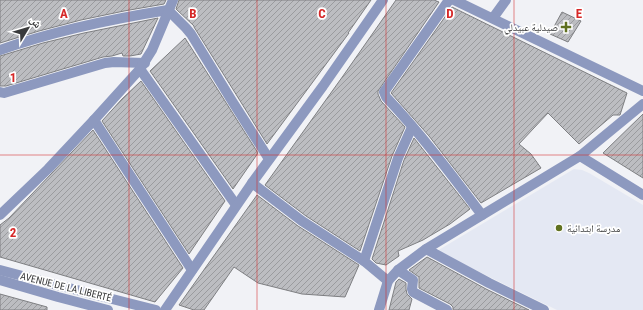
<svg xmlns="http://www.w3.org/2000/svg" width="643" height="310" font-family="'Roboto Condensed','Noto Naskh Arabic',sans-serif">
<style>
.built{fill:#e4e8f3}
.building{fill:url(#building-hatch);stroke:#7e7f82}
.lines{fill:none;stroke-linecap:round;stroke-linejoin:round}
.minor{stroke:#8d99bf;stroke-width:10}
.grid{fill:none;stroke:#d62828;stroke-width:1;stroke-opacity:0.55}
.poi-dot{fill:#60711f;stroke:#fff;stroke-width:1.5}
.labels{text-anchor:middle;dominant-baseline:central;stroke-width:3.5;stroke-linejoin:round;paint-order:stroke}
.poi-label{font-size:10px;fill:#3a3b3c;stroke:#fff;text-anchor:end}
.street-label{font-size:10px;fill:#3a3b3c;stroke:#fff}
.grid-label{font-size:13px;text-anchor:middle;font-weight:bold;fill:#d62828;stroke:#fff;stroke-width:3.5;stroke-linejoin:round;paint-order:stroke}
</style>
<defs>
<pattern id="building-hatch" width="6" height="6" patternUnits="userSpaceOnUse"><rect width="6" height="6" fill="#bcbdc1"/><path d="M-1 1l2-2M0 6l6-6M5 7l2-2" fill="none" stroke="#9a9b9e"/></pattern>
</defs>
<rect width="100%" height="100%" fill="#f1f2f6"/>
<path class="built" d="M574 169 582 170 589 173 643 205V310H557L437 251Z"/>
<g class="building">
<path d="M0 0H166L164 4 124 11 81 20 39 31 0 43Z"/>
<path d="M179 0H371L348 33H349L267 144 194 27V26L176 9Z"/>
<path d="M396 0H434L439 2 378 91V94L381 101 405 127 392 156 360 251 306 216 265 185 343 76Z"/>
<path d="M452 7 627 93 620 115H613L579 144 548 113 519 144 531 154 541 168 481 203 429 136 391 93Z"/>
<path d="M562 12 581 21 568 42 550 34Z"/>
<path d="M158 18 141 54 130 56H123L122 53 112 56 103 57 6 86H0V56L43 43 84 33Z"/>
<path d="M185 38 258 153 233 189 150 71Z"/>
<path d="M141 81 225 201 189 254 102 121 122 99Z"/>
<path d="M643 114V178L603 153Z"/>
<path d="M93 130 183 268 155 302 0 257V225L9 218Z"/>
<path d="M414 138 470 209 450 224 423 240 398 251 399 256 386 265 376 263 372 259 404 160Z"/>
<path d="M257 195 298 226 359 265 345 297 302 294 258 283 234 267 204 310H194L179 305Z"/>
<path d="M427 257 486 289 529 310H453V307L450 304 419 288V277L409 270Z"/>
<path d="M399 279 406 283V289L407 294 412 299 409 310H389L396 282Z"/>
<path d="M0 294 47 307V310H0Z"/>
</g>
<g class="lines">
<g class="minor">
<path d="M449 0 384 92 386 97C421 134 451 174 482 215"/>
<path d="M454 0 643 91"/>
<path d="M493 18 506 0"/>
<path d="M0 50C54 31 111 19 168 10L186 28 191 34 232 101 269 159"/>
<path d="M140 69 236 205"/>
<path d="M0 92 4 93 105 63 114 62 145 63"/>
<path d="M94 120 192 270"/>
<path d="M580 156 643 195"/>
<path d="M252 183 302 221 364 261"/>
<path d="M0 215 48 169 94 120 140 69 152 50 173 0"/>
<path d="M426 249 489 283 544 310"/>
<path d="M0 270 53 284 156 310"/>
<path d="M398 270 413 280 412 289 413 292 447 310"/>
<path d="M0 280 58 297 108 310"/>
<path d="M388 281 364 261 398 158 412 127"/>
<path d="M165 310 252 183 323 86 383 0"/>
<path d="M379 310 388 281 398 270 426 249 580 156 643 104"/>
</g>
</g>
<path class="grid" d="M129 0V310M257 0V310M386 0V310M514 0V310M0 155H643"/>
<g class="poi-dot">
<path d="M564 21h4v4h4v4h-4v4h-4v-4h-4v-4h4z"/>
<circle cx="559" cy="228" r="4"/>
</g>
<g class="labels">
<g class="poi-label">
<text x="558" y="27">صيدلية عبيدلي</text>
<text x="567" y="228" text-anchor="start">مدرسة ابتدائية</text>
</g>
<g class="street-label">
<text transform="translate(66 287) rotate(14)">AVENUE DE LA LIBERTÉ</text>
</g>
</g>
<g class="grid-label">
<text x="64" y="18">A</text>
<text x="193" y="18">B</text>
<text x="322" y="18">C</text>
<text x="450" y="18">D</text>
<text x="579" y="18">E</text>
<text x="13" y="82">1</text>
<text x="13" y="237">2</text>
</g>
<g transform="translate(28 28) rotate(52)" stroke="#ffffff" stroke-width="3" paint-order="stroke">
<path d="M0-3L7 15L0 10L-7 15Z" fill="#3a3b3c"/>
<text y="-6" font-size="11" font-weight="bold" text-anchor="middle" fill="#3a3b3c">ش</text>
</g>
</svg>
